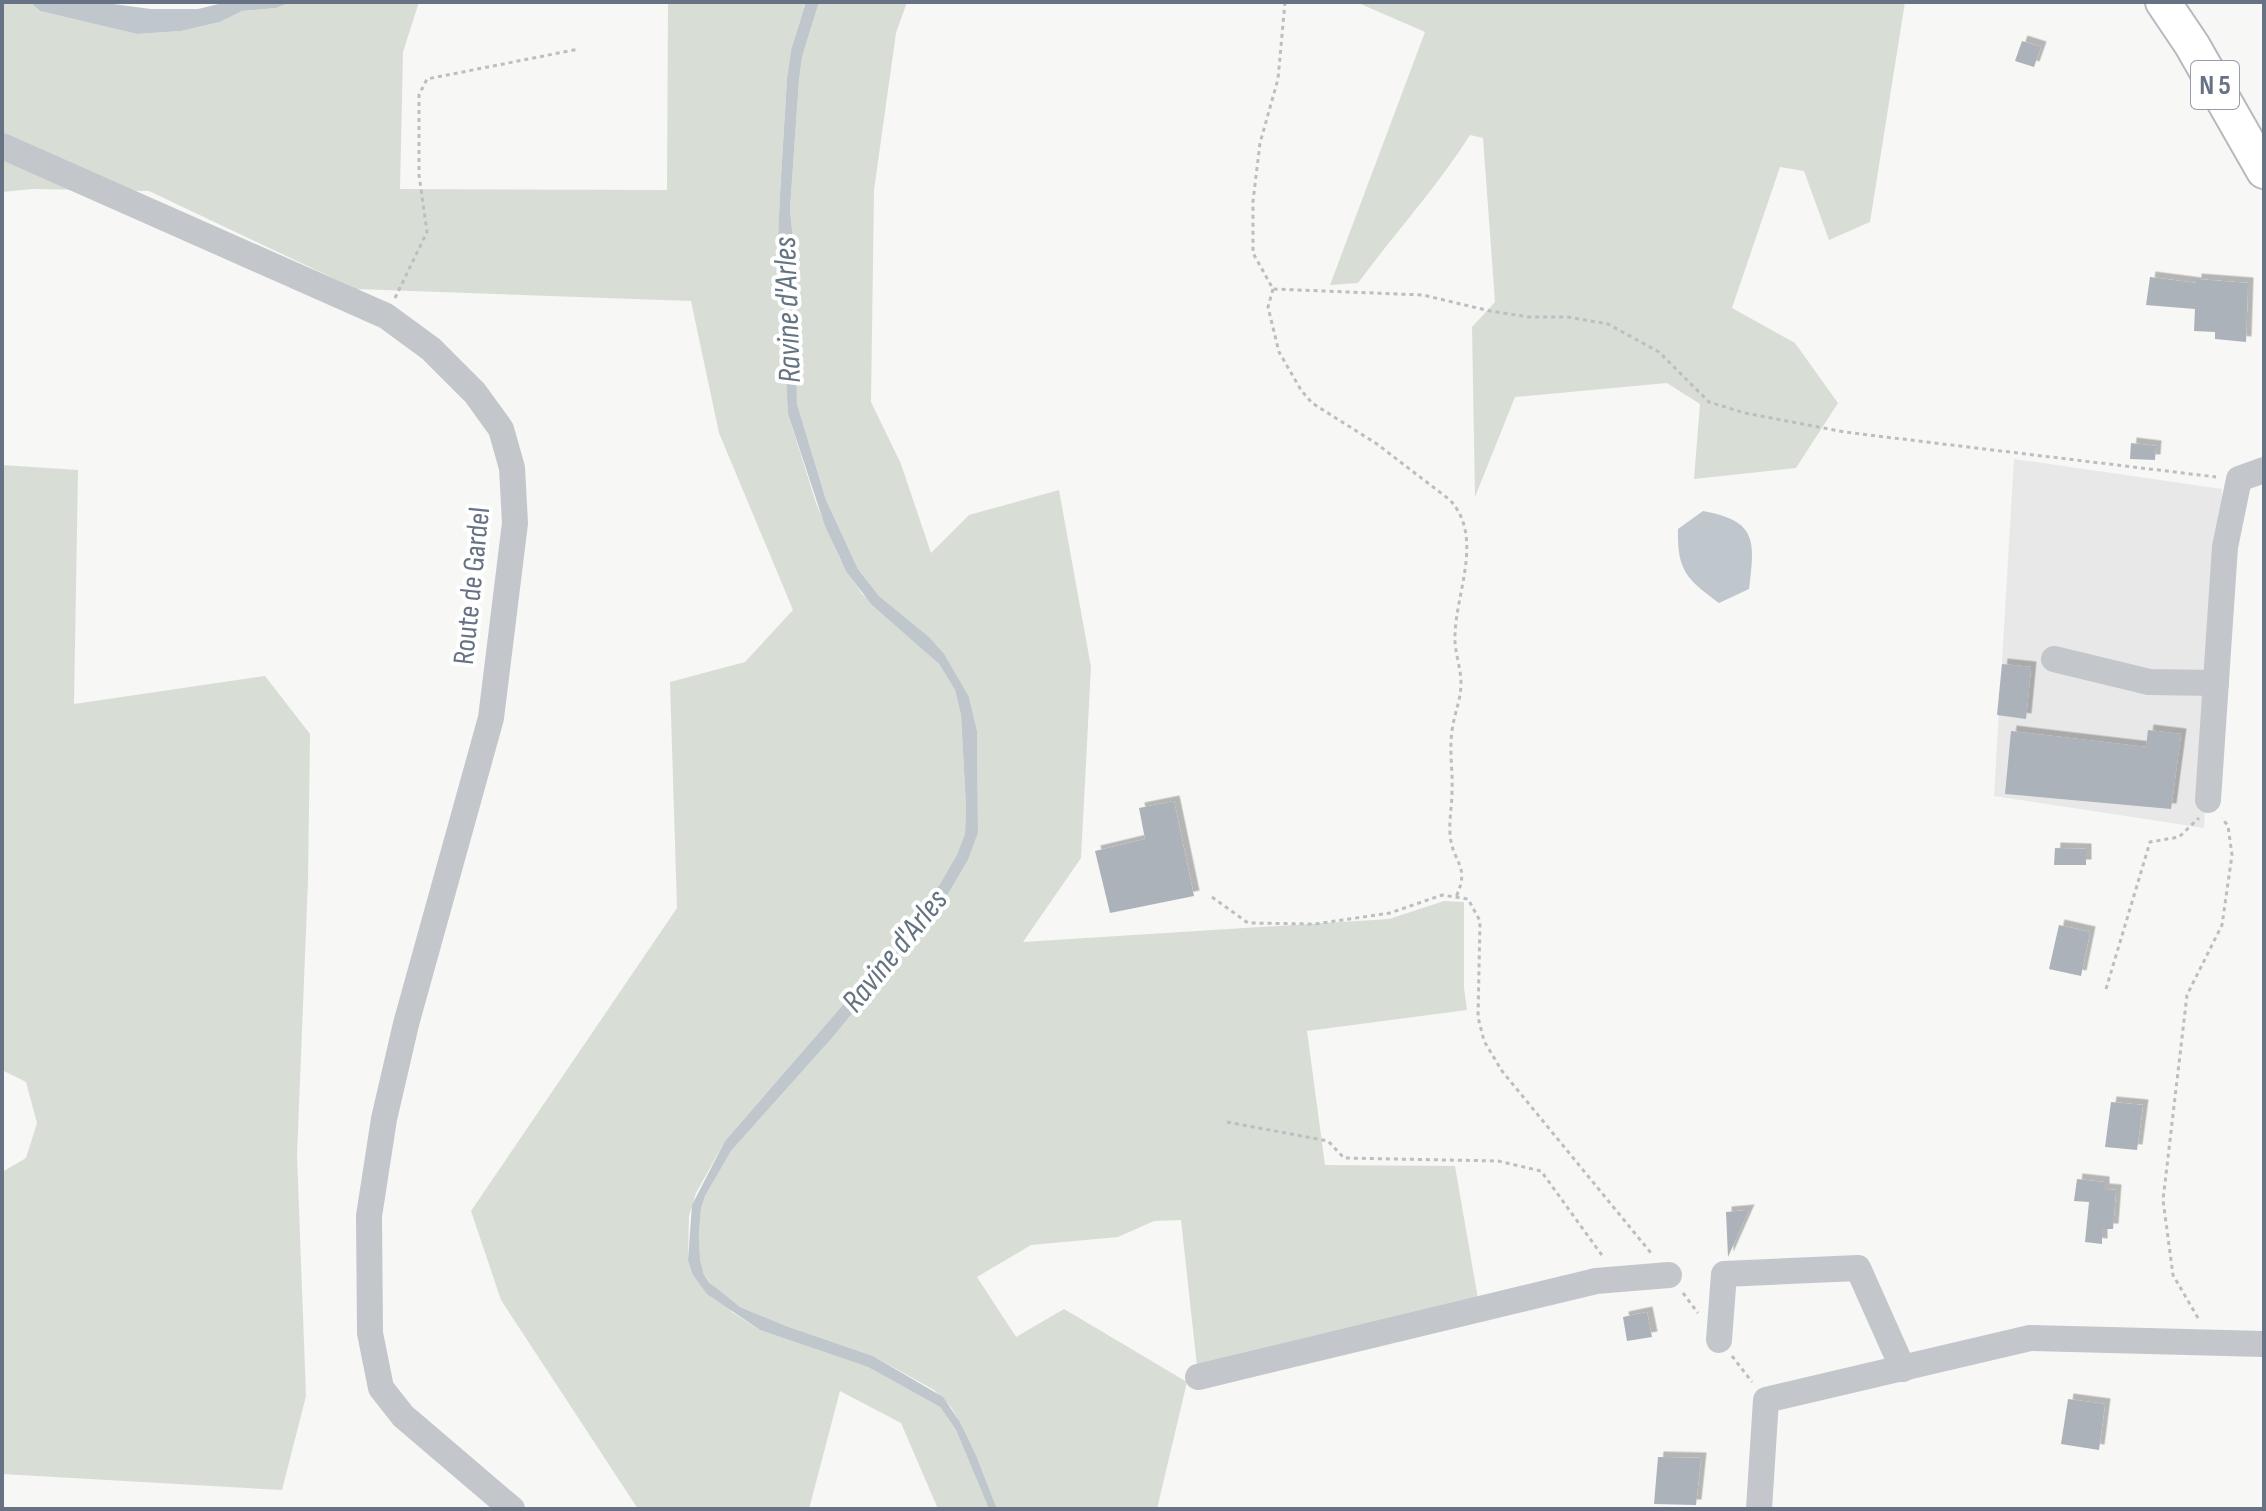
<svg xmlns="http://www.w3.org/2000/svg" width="2266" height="1511" font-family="'Sofia Sans Condensed',sans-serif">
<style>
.built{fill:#e8e8e8}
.green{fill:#d8ded6}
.water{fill:#bfc6cc}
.building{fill:#acb2b9;filter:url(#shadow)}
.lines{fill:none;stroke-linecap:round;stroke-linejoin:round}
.major-casing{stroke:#b6b9be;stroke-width:38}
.path{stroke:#bdbec1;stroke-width:3;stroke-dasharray:4 4;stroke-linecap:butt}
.minor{stroke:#c3c6ca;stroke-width:26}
.major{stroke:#fff;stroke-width:34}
.labels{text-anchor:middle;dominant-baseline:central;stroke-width:8;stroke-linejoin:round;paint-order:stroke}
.shield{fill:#fff;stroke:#959caa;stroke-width:2}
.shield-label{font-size:28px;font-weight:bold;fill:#677285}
.street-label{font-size:30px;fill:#677285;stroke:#fff}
.water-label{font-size:32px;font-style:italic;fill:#637380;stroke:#fff}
</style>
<defs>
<filter id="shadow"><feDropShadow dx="5.5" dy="-5.5" stdDeviation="0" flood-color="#0004"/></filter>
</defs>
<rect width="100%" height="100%" fill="#f7f7f5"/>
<path class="built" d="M2014 459 2222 489 2204 828 1994 796Z"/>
<g class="green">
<path d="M2 2H30L40 11 137 34 181 31 220 22 242 11 276 8 291 2H419L403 52 400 189 667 190 668 2H806L791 50 787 78 780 194 778 238 788 414 816 503 840 559 862 594 939 664 955 690 961 715 966 806 965 834 958 855 940 884 887 954 725 1141 696 1193 689 1216 688 1260 732 1312 760 1330 868 1367 940 1407 956 1430 989 1509H938L901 1423 840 1391 809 1509H638L501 1300 471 1211 677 908 670 682 745 662 793 610 719 433 691 301 356 289 149 191 33 189 2 192Z"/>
<path d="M819 2H907L896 33 874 190 871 402 901 464 931 553 969 515 1059 490 1091 667 1081 858 1023 942 1389 919 1444 901 1464 902V988L1467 1010 1307 1031 1325 1165 1455 1166 1478 1299 1197 1366 1181 1220 1154 1221 1118 1237 1031 1245 977 1277 1016 1337 1064 1309 1187 1382 1157 1509H997L976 1455 960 1422 951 1407 934 1390 873 1356 786 1326 740 1307 717 1290 704 1275 700 1259 699 1232 701 1209 705 1196 731 1151 832 1038 941 906 968 860 978 833 977 731 969 697 928 636 879 596 858 569 826 500 797 404 794 251 790 209 799 80 802 57Z"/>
<path d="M1356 2H1905L1870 222 1829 240 1804 171 1780 167 1732 308 1795 343 1838 403 1796 468 1694 479 1700 404 1667 383 1515 397 1475 497 1472 327 1495 302 1483 138 1470 135C1437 187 1395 233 1358 283L1330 285 1425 32Z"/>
<path d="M2 465 78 470 74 704 265 676 310 734 308 881 297 1155 306 1396 282 1490 2 1474V1172L26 1158 37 1123 26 1082 2 1070Z"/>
</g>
<g class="water">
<path d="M30 2H98L151 9H198L227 2H291L276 8 242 11 220 22 181 31 137 34 40 11Z"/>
<path d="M806 2H819L802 57 799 80 790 209 794 251 797 404 826 500 858 569 879 596 928 636 944 654 969 697 977 731 978 833 968 860 941 906 832 1038 731 1151 705 1196 701 1209 699 1232 700 1259 704 1275 710 1283 740 1307 786 1326 873 1356 943 1397 960 1422 976 1455 997 1509H989L956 1430 940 1407 868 1367 760 1330 707 1294 693 1275 688 1260 692 1205 725 1141 887 954 940 884 957 855 965 834 966 806 961 715 955 690 939 664 871 604 846 571 825 526 788 414 778 238 780 194 787 78 791 50Z"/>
<path d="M1703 511C1757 521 1755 540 1749 589L1719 603C1686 579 1677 570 1678 529Z"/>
</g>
<g class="building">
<path d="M2022 41 2041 47 2034 67 2015 61Z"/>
<path d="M2150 277 2196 283V279L2248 283 2246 342 2215 339V332L2194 331 2195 309 2146 305Z"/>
<path d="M2131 443 2156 446 2155 460 2130 459Z"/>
<path d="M2002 664 2031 667 2026 719 1997 715Z"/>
<path d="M2148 730 2181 734 2171 809 2005 794 2011 731 2146 747Z"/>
<path d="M1174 801 1194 896 1110 913 1095 851 1145 839 1139 808Z"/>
<path d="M2055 848 2086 849V865H2054Z"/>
<path d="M2059 925 2090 932 2081 976 2049 969Z"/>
<path d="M2111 1102 2143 1105 2137 1150 2105 1147Z"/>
<path d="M2077 1179 2104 1182V1189L2116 1190 2113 1229H2102V1244L2085 1242 2089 1202 2074 1201Z"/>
<path d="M1749 1210 1728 1257 1726 1212Z"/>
<path d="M1647 1312 1652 1337 1627 1341 1623 1317Z"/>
<path d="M2068 1399 2105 1404 2099 1450 2061 1444Z"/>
<path d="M1658 1457 1701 1458 1696 1505 1654 1504Z"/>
</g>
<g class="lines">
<defs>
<path id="major" d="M2163 2 2192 45 2264 171"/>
</defs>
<use href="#major" class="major-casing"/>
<g class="path">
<path d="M1285 2 1278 79 1260 143 1253 201V253L1273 289 1423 295 1490 311 1529 317H1568L1608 324 1659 352 1709 402 1745 413 1844 432 2216 477"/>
<path d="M1273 289 1268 307 1279 352 1301 390 1312 403 1377 444 1450 500C1484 537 1456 592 1455 635 1454 651 1461 667 1461 683 1461 700 1454 714 1452 731 1449 751 1453 771 1452 791 1452 806 1449 819 1450 834 1452 863 1471 865 1456 897"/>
<path d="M395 298 427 232 419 175V95L427 79 579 49"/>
<path d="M1212 897 1248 923 1315 924 1390 913 1442 895 1468 899 1480 921 1478 1017 1484 1041 1502 1071 1651 1253"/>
<path d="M2106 989 2150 842 2179 837 2199 818"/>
<path d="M1227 1122 1328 1141 1344 1158 1498 1161 1541 1171 1604 1258"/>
<path d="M1683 1293 1698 1313"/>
<path d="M2198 1318 2173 1275 2163 1200 2187 995 2222 925 2232 855 2228 826 2222 818"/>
<path d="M1732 1356 1752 1382"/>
</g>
<g class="minor">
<path d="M2 146 386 316 431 349 475 393 501 429 512 468 515 523 491 718 406 1024 384 1119 369 1216 370 1333 381 1388 403 1416 512 1509"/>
<path d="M2054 659 2149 682 2216 683"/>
<path d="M2208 800 2225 547 2239 479 2264 470"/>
<path d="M1719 1340 1724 1274 1858 1268 1903 1369"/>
<path d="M1198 1377 1596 1281 1669 1275"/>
<path d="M1759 1509 1766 1400 2030 1338 2264 1344"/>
</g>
<use href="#major" class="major"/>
</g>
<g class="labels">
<rect class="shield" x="2191" y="61" width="48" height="48" rx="6"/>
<g class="shield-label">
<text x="2215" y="85">N 5</text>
</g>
<g class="street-label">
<text transform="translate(472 586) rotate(-84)">Route de Gardel</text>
</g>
<g class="water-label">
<text transform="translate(788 310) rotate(-92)">Ravine d'Arles</text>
<text transform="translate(895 951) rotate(-51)">Ravine d'Arles</text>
</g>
</g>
<rect width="2266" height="1511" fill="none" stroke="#677285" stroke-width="8"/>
</svg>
